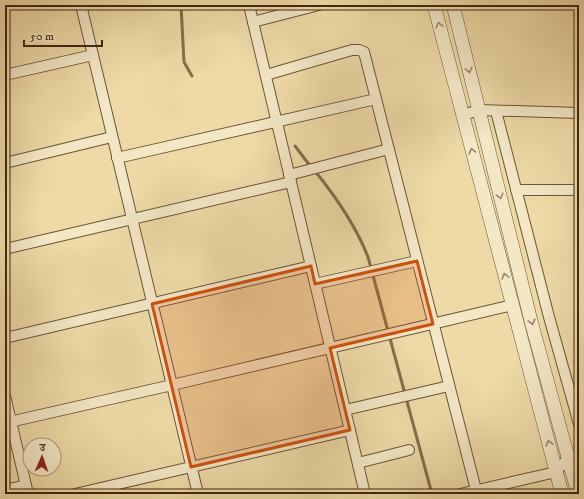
<svg xmlns="http://www.w3.org/2000/svg" width="584" height="499" font-family="'IM FELL DW Pica','Noto Serif Devanagari',serif">
<style>
.lines{fill:none;stroke-linecap:round;stroke-linejoin:round}
.stream{stroke:#866d4c;stroke-width:3}
.minor-casing{stroke:#6d5336;stroke-width:12}
.tertiary-casing{stroke:#6d5336;stroke-width:14}
.minor{stroke:#f3e7c6;stroke-width:10}
.tertiary{stroke:#f3e7c6;stroke-width:13}
.oneway{stroke:#9a866c}
.marked{fill:#cf510d;fill-opacity:0.2;stroke:#cf510d;stroke-width:3;stroke-linejoin:round}
</style>
<rect width="100%" height="100%" fill="#eddaa7"/>
<filter id="stains"><feTurbulence type="fractalNoise" baseFrequency=".005" numOctaves="4"/><feColorMatrix values="0 0 0 0 .2 0 0 0 0 .09 0 0 0 0 .02 0 0 0 .5 -.17"/></filter>
<radialGradient id="worn" r=".72"><stop offset=".6" stop-color="#630" stop-opacity="0"/><stop offset="1" stop-color="#630" stop-opacity=".3"/></radialGradient>
<g class="lines">
<g class="stream">
<path d="M181 5 184 62 192 76"/>
<path d="M295 146 311 167"/>
<path d="M315 171C336 197 356 226 368 257L432 494"/>
</g>
<defs>
<g id="minor">
<path d="M81 5 198 494"/>
<path d="M249 5 365 494"/>
<path d="M253 22 319 5"/>
<path d="M5 75 93 55"/>
<path d="M266 75 352 50H359L364 52 476 490"/>
<path d="M496 111 549 317 579 424"/>
<path d="M463 115 479 110 579 113"/>
<path d="M117 158 376 99"/>
<path d="M5 163 112 137"/>
<path d="M289 175 389 149"/>
<path d="M516 190H579"/>
<path d="M5 249 291 182"/>
<path d="M315 284 417 261"/>
<path d="M5 338 311 266"/>
<path d="M5 396 28 494"/>
<path d="M345 410 449 386"/>
<path d="M5 423 172 385 513 305"/>
<path d="M358 463 409 450"/>
<path d="M5 490 26 485"/>
<path d="M75 494 350 430"/>
<path d="M460 494 556 472 568 458 579 456"/>
</g>
<g id="tertiary">
<path d="M434 5 562 494"/>
<path d="M453 5 531 321 578 494"/>
</g>
</defs>
<use href="#minor" class="minor-casing"/>
<use href="#tertiary" class="tertiary-casing"/>
<use href="#minor" class="minor"/>
<use href="#tertiary" class="tertiary"/>
</g>
<defs><path id="oneway-chevron" d="M-2-3.5L2.5 0L-2 3.5" fill="none" stroke-width="1.6" stroke-linecap="round" stroke-linejoin="round"/></defs>
<g class="oneway">
<use href="#oneway-chevron" transform="translate(439 25) rotate(-105)"/>
<use href="#oneway-chevron" transform="translate(469 70) rotate(76)"/>
<use href="#oneway-chevron" transform="translate(472 151) rotate(-105)"/>
<use href="#oneway-chevron" transform="translate(500 196) rotate(76)"/>
<use href="#oneway-chevron" transform="translate(505 276) rotate(-105)"/>
<use href="#oneway-chevron" transform="translate(532 322) rotate(75)"/>
<use href="#oneway-chevron" transform="translate(549 443) rotate(-105)"/>
</g>
<path class="marked" d="M417 261 433 324 330 348 350 430 191 467 152 304 311 266 315 284Z"/>
<rect width="584" height="499" fill="none" stroke="#eddaa7" stroke-width="20"/>
<rect x="6" y="6" width="572" height="487" fill="none" stroke="#422611" stroke-width="2"/>
<rect x="10" y="10" width="564" height="479" fill="none" stroke="#422611"/>
<g transform="translate(42 457) rotate(2)"><circle r="19" fill="#f3e7c6" stroke="#ac9a7e"/>
<path d="M0-3L7 15L0 10L-7 15Z" fill="#8f2418"/>
<text y="-6" font-size="11" font-weight="bold" text-anchor="middle" fill="#422611">उ</text>
</g>
<path d="M24 40v6h78v-6" fill="none" stroke="#422611" stroke-width="2"/>
<text x="30" y="40" font-size="12" fill="#422611" stroke="#f3e7c6" stroke-width="3" paint-order="stroke">50 m</text>
<rect width="100%" height="100%" filter="url(#stains)"/>
<rect width="100%" height="100%" fill="url(#worn)"/>
</svg>
